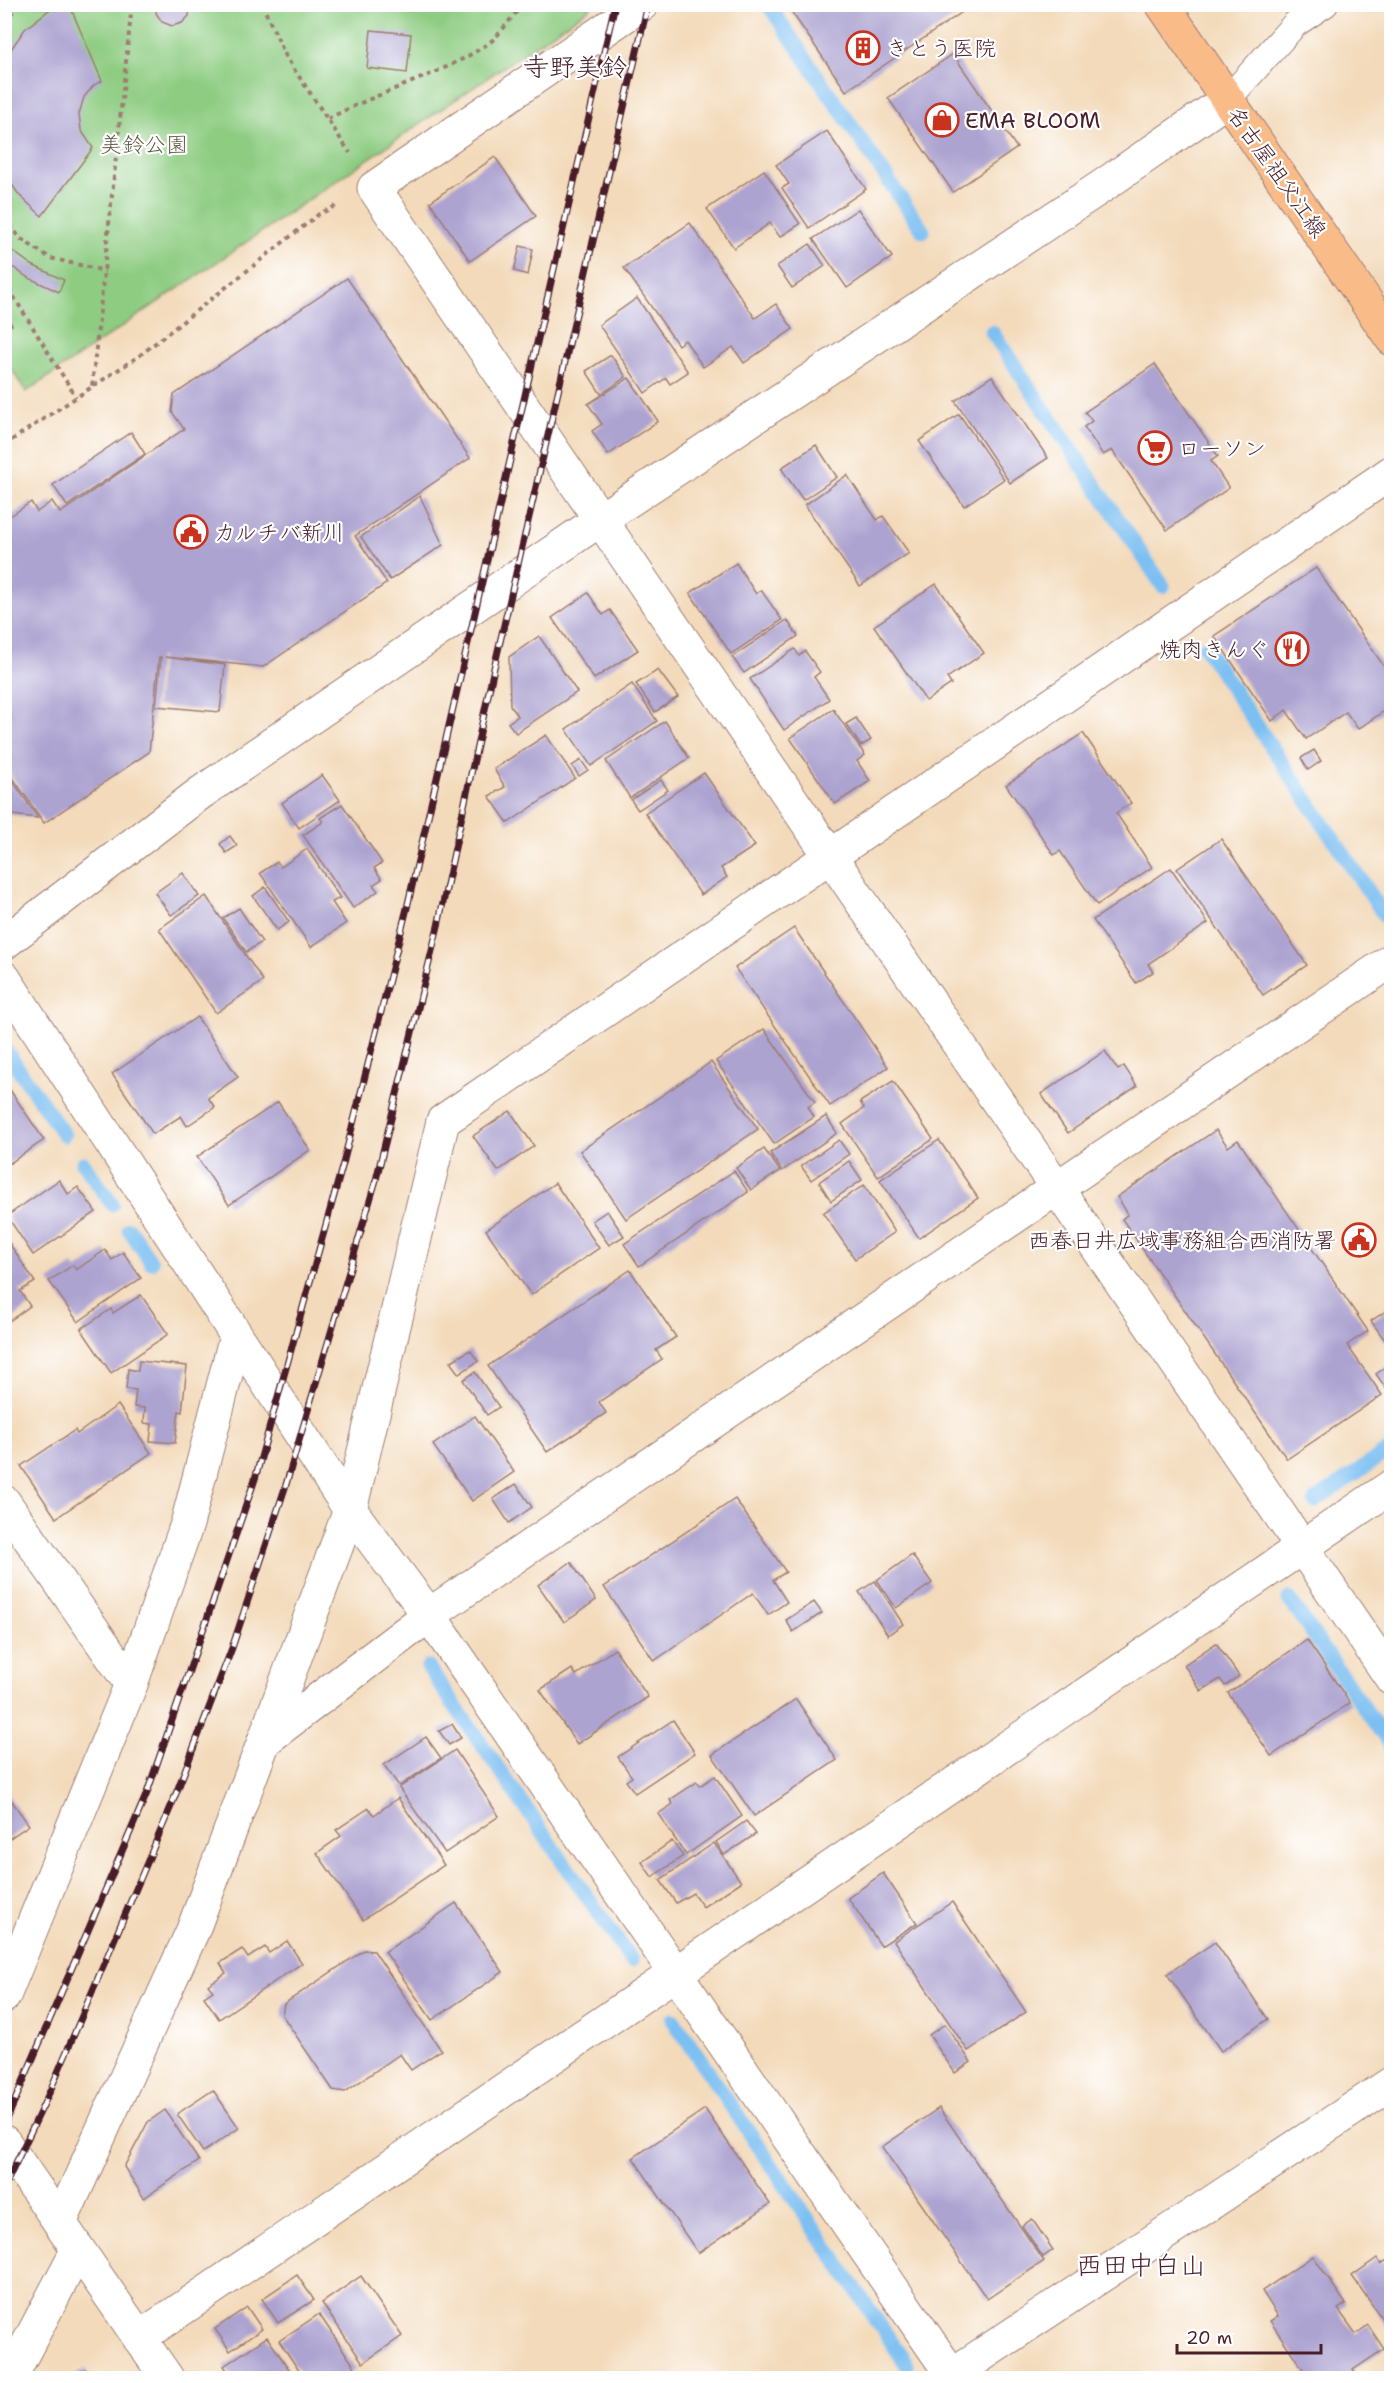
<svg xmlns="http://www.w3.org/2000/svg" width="1396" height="2383" font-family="'Shantell Sans','Klee One',sans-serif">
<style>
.green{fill:#8ecc82;stroke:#6c7656;stroke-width:1.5}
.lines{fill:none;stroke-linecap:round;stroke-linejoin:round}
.stream{stroke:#7cbff2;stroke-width:15}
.building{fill:#aca3d0}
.service-casing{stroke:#9e7c72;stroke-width:28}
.minor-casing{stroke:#9e7c72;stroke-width:35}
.tertiary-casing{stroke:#9e7c72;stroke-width:35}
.primary-casing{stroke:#9e7c72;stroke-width:35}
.path{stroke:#9e7c72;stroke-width:4;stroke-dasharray:4.5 4.5;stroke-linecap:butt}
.service{stroke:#fff;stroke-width:26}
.minor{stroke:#fff;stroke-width:33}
.tertiary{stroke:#fff;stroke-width:33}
.primary{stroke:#f9bc89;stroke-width:33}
.rail-casing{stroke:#4a1f2b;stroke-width:7}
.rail{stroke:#fff;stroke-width:4.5;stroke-dasharray:14;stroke-linecap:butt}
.labels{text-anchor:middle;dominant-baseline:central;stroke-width:4.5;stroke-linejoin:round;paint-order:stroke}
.poi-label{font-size:22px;fill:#4a1f2b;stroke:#fff;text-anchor:start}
.park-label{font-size:22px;fill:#625c49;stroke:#fff}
.street-label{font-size:22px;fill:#4a1f2b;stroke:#fff}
.quarter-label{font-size:26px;fill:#4a1f2b;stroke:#fff}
</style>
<rect width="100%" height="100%" fill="#fff"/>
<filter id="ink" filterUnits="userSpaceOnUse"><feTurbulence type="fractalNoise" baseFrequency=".0167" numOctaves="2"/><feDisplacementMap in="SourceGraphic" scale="12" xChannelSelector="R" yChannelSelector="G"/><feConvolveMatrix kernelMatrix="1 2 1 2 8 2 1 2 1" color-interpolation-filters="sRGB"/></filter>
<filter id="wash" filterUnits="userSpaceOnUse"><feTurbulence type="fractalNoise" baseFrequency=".008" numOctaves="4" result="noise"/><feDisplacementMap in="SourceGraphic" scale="24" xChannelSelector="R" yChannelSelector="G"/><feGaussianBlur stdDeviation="1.35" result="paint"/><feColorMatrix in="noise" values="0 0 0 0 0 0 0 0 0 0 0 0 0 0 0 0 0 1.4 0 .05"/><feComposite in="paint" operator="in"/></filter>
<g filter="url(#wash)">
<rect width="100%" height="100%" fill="#f3daba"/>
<path class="green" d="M5 5H591L590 8 26 392 5 359Z"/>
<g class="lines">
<g class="stream">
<path d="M768 4 923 231"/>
<path d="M992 332 1163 586"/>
<path d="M1205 648 1385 916"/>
<path d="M4 1048 64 1135"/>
<path d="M83 1163 112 1204"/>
<path d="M129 1229 151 1262"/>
<path d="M1315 1501 1392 1448"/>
<path d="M1289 1599 1392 1748"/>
<path d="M428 1667 631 1960"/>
<path d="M673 2020 907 2365"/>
</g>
</g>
<g id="blocks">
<g class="building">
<path d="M61 4H69L102 81 94 85 84 97 79 114 81 130 93 148 42 216 19 195 4 173V59L25 29 49 10Z"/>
<path d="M157 4H190L189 16 182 23 172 26 162 22 156 13Z"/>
<path d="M786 4H974L846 91Z"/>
<path d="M371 30 411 34 407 73 367 68Z"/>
<path d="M953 54 1017 148 953 192 888 98Z"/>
<path d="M827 131 866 189 809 228 782 188 789 184 776 165Z"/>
<path d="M495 157 536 216 470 261 430 202Z"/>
<path d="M764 170 800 224 780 237 770 223 734 248 707 209Z"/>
<path d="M858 209 892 257 847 288 813 239Z"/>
<path d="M690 223 755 318 776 304 793 329 744 363 733 347 703 367 685 340 678 345 624 268Z"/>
<path d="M810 244 825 266 792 288 777 266Z"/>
<path d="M4 245 32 265 64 280 59 292 27 277 4 261Z"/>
<path d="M520 246 533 249 528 275 514 271Z"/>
<path d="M347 278 470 458 355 536 387 583 263 667 165 657 225 665 220 712 156 706 161 657H159L149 752 44 823 4 765V516L6 519 31 502 37 512 52 501 60 513 184 429 172 412 174 395Z"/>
<path d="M637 298 688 372 670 384 666 378 645 393 599 325Z"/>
<path d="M4 312 12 325 4 329Z"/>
<path d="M611 355 626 377 601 394 586 371Z"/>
<path d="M1155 364 1218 456 1211 461 1229 488 1167 530 1112 450 1103 455 1084 427 1092 421 1085 412Z"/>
<path d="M992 376 1048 458 1010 483 955 401Z"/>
<path d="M629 378 658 421 608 455 592 431 602 424 588 404Z"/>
<path d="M959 414 1004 479 964 506 919 441Z"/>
<path d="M131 432 145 454 67 506 53 485Z"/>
<path d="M816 445 837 477 803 500 781 468Z"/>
<path d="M847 475 877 520 883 516 909 553 860 586 805 505Z"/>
<path d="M420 496 443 545 390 580 361 537Z"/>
<path d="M736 563 756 594 761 590 782 620 731 654 690 593Z"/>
<path d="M1316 568 1392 678V689L1383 694 1391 706 1358 729 1346 712 1306 739 1286 710 1272 721 1214 636Z"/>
<path d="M936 584 984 653 947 678 951 684 926 701 874 626Z"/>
<path d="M588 593 603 615 610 610 638 650 594 679 552 618Z"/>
<path d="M787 620 798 636 744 673 732 657Z"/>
<path d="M539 636 577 692 516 733 508 723 518 716 510 705 509 657Z"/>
<path d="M795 649 799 656 805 651 820 672 814 677 829 699 784 730 750 679Z"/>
<path d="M658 670 678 697 655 712 636 684Z"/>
<path d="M632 684 657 721 591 766 566 729Z"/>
<path d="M833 709 865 755 857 761 870 781 835 804 790 738Z"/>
<path d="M856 718 871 740 861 746 846 724Z"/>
<path d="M665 721 689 758 630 798 606 761Z"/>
<path d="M1083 733 1131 803 1116 813 1152 867 1097 905 1060 851 1054 855 1006 785Z"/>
<path d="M546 735 575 778 508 823 489 796 505 787 494 769Z"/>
<path d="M1314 750 1321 761 1308 770 1301 758Z"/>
<path d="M581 760 588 770 579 776 572 766Z"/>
<path d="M4 768 38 818 4 814Z"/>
<path d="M704 773 755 846 721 868 727 877 701 895 645 813Z"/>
<path d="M322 775 340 800 299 828 282 803Z"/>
<path d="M661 780 668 790 638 810 631 800Z"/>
<path d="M342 804 382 863 374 868 382 879 373 885 378 891 353 908 303 835 323 822 320 818Z"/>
<path d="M230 836 237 846 226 853 220 844Z"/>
<path d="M1221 839 1307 965 1263 995 1177 869Z"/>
<path d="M307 849 340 898 332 902 346 923 311 947 260 873 277 862 281 867Z"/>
<path d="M1171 868 1208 923 1148 964 1153 972 1136 983 1093 920Z"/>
<path d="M183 873 199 896 171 915 155 893Z"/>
<path d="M265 887 289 922 277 930 253 896Z"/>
<path d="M206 896 263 981 216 1013 159 929Z"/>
<path d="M239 908 262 942 246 952 223 918Z"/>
<path d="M794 928 888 1067 830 1106 735 968Z"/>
<path d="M197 1017 238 1077 208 1098 215 1107 187 1126 181 1116 153 1134 112 1074Z"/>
<path d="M764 1029 815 1102 808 1107 814 1117 774 1144 716 1061Z"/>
<path d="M1105 1051 1118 1070 1124 1066 1137 1086 1068 1133 1041 1094Z"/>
<path d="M711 1062 758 1129 626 1219 580 1151Z"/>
<path d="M893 1081 933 1139 878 1177 842 1124 864 1108 860 1102Z"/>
<path d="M10 1090 44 1140 4 1167V1094Z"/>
<path d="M278 1102 310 1150 229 1205 197 1157Z"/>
<path d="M510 1111 534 1146 498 1171 473 1136Z"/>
<path d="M826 1116 837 1133 782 1171 770 1153Z"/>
<path d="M1216 1130 1228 1147 1238 1140 1368 1331 1347 1345 1382 1395 1287 1459 1122 1219 1128 1214 1117 1197Z"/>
<path d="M839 1140 849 1154 811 1180 801 1166Z"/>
<path d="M939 1140 978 1198 919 1238 880 1180Z"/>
<path d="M764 1149 780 1171 751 1190 736 1168Z"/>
<path d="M849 1161 862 1180 831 1201 819 1182Z"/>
<path d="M734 1171 748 1192 639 1266 624 1244Z"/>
<path d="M59 1180 68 1194 78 1187 96 1212 33 1255 7 1216Z"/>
<path d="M555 1183 599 1248 531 1295 486 1230Z"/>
<path d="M864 1185 895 1232 855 1259 823 1213Z"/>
<path d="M607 1211 624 1236 609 1245 592 1221Z"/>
<path d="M5 1237 35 1282 20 1291 30 1306 5 1324Z"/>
<path d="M105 1250 112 1260 123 1252 141 1278 78 1322 49 1281 73 1265 76 1270Z"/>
<path d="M630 1270 676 1337 656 1350 662 1359 599 1402 606 1413 547 1452 488 1366Z"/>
<path d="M141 1295 168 1334 111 1373 81 1329 111 1309 113 1313Z"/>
<path d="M1392 1307V1350L1371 1321Z"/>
<path d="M470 1350 478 1361 459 1374 450 1362Z"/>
<path d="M139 1361 187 1366 182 1412 179 1411 175 1443 150 1441 152 1424 144 1423 145 1408 134 1407 136 1390 126 1389 128 1369 138 1371Z"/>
<path d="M1392 1363V1397L1376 1374Z"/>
<path d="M475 1372 499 1407 487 1415 463 1380Z"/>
<path d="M118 1405 151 1453 56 1518 21 1466 75 1430 77 1434Z"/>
<path d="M475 1416 514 1472 472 1501 433 1445Z"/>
<path d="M516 1484 532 1507 509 1523 493 1499Z"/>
<path d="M735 1499 786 1572 773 1580 787 1602 768 1615 753 1593 654 1661 604 1587Z"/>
<path d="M912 1555 932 1583 896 1608 877 1580Z"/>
<path d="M571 1562 596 1600 564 1622 538 1585Z"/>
<path d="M875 1581 903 1624 888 1635 859 1592Z"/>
<path d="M814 1602 822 1613 793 1632 786 1620Z"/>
<path d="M1307 1640 1350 1703 1271 1756 1228 1693Z"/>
<path d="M1216 1643 1239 1676 1225 1686 1220 1679 1201 1691 1184 1665Z"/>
<path d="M615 1649 648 1697 577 1744 540 1690 572 1669 576 1675Z"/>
<path d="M796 1699 837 1760 754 1816 712 1755Z"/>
<path d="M673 1720 695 1753 635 1793 626 1781 632 1777 618 1757Z"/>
<path d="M452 1724 461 1738 449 1745 439 1731Z"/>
<path d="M426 1737 441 1758 399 1786 384 1765Z"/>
<path d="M455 1750 499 1816 445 1853 399 1788Z"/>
<path d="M715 1776 742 1816 686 1855 658 1814 673 1804 670 1800 697 1782 700 1786Z"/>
<path d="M4 1790 29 1825 4 1842Z"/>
<path d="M398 1798 444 1865 363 1920 317 1853 341 1836 336 1830 369 1808 374 1815Z"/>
<path d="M746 1821 756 1834 724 1855 716 1842Z"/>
<path d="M672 1841 683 1856 652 1877 642 1862Z"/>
<path d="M714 1843 741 1882 703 1907 693 1893 676 1903 660 1880Z"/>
<path d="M883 1873 917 1923 881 1946 848 1898Z"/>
<path d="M952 1902 1026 2012 968 2051 894 1941Z"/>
<path d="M456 1903 503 1972 432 2020 385 1952Z"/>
<path d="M287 1941 302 1963 219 2019 204 1997 213 1991 208 1985 226 1973 220 1963 242 1949 248 1958 265 1947 269 1953Z"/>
<path d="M1215 1942 1268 2019 1221 2051 1167 1974Z"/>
<path d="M364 1950 374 1951 441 2050 411 2070 400 2054 345 2092 333 2090 282 2015 284 2004Z"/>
<path d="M945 2024 971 2062 955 2073 929 2035Z"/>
<path d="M213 2090 239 2128 203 2152 177 2114Z"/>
<path d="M939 2108 1044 2261 987 2299 882 2147Z"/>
<path d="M705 2109 770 2204 698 2253 633 2158Z"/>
<path d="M165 2110 199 2161 144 2198 124 2167 148 2122Z"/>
<path d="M1032 2219 1053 2250 1043 2257 1022 2226Z"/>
<path d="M1313 2256 1346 2304 1338 2309 1356 2334 1368 2325 1384 2349 1353 2370 1359 2378H1309L1270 2321 1278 2316 1262 2291Z"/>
<path d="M1392 2257V2333L1352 2276 1377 2258 1381 2264Z"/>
<path d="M297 2275 314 2300 278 2323 262 2299Z"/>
<path d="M361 2276 402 2336 363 2363 322 2303Z"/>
<path d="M247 2307 262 2329 230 2351 215 2329Z"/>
<path d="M319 2314 356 2369 341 2378H304L279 2341Z"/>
<path d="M267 2337 295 2378H232L224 2366Z"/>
<path d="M85 2369 91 2378H71Z"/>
</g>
</g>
</g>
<g filter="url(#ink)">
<use href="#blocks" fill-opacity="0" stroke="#9e7c72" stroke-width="1.5"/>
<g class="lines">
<defs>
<path id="service" d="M1227 100 1295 24 1325 4"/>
<g id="minor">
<path d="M642 4 374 188 1392 1679"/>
<path d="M4 978 350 1510 429 1615 954 2378"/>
<path d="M4 1502 131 1684"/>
<path d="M264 1741 350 1510 443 1121 1392 472"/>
<path d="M4 1996 131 1684 187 1524 236 1336"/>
<path d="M60 2223 193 1930 264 1741 429 1615 1392 960"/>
<path d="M10 2378 78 2249"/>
<path d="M947 2378 1392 2083"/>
</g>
<g id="tertiary">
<path d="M4 943 199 794 601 519 1101 187 1227 100"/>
<path d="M4 2142 167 2378"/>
<path d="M139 2338 1392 1486"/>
</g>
<path id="primary" d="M1162 4 1392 339"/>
</defs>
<use href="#service" class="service-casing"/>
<use href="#minor" class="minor-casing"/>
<use href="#tertiary" class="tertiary-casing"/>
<use href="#primary" class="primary-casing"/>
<g class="path">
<path d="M262 4 286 57 350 153"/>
<path d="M4 21 20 4"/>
<path d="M328 119C377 92 440 76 486 45 500 36 511 17 523 4"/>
<path d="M4 218 21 239 50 258 105 271"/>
<path d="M4 281 76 397"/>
<path d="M92 386 132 4"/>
<path d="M4 445 139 356 319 214 338 205"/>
</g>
<use href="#service" class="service"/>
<use href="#minor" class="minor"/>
<use href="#tertiary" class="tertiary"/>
<use href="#primary" class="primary"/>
<defs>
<g id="rail">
<path d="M4 2126 147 1793 255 1479 344 1160 407 908 615 4"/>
<path d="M4 2188 50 2091 172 1804 232 1648 285 1488 376 1180 438 926 494 668 648 4"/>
</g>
</defs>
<use href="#rail" class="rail-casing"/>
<use href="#rail" class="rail"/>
</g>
</g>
<defs>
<symbol id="building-ring" viewBox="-11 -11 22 22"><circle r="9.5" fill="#fff" stroke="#c8321e" stroke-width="1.5"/><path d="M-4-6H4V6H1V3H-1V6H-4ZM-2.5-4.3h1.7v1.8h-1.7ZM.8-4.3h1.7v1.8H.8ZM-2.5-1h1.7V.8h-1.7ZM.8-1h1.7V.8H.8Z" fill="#c8321e"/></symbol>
<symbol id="shop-ring" viewBox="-11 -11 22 22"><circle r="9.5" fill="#fff" stroke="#c8321e" stroke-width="1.5"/><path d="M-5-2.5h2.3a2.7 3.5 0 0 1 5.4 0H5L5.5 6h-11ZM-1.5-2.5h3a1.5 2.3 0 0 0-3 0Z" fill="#c8321e"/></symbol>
<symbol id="supermarket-ring" viewBox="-11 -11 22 22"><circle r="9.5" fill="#fff" stroke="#c8321e" stroke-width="1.5"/><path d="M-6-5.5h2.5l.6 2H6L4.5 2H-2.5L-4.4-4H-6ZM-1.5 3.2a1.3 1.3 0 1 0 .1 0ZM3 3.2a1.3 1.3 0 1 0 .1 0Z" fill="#c8321e"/></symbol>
<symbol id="civic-ring" viewBox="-11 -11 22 22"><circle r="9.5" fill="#fff" stroke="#c8321e" stroke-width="1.5"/><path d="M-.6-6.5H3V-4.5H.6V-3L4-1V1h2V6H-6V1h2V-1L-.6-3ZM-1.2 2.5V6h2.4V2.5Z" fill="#c8321e"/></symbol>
<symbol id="restaurant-ring" viewBox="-11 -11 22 22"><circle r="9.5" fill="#fff" stroke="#c8321e" stroke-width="1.5"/><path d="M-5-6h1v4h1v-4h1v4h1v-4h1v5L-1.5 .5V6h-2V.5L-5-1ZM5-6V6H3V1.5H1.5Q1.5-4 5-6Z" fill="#c8321e"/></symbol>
</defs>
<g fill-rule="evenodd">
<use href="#building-ring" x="844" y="29" width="38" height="38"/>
<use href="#shop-ring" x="923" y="101" width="38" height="38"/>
<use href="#supermarket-ring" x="1136" y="429" width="38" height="38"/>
<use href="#civic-ring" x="172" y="513" width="38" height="38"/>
<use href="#restaurant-ring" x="1273" y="630" width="38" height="38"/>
<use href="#civic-ring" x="1340" y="1221" width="38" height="38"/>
</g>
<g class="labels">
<g class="poi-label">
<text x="886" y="48">きとう医院</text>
<text x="965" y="120">EMA BLOOM</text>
<text x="1178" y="448">ローソン</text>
<text x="214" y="532">カルチバ新川</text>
<text x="1269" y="649" text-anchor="end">焼肉きんぐ</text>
<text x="1336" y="1240" text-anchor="end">西春日井広域事務組合西消防署</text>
</g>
<g class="park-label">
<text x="144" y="144">美鈴公園</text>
</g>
<g class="street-label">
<text transform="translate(1277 172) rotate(55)">名古屋祖父江線</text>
</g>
<g class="quarter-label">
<text x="575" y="66">寺野美鈴</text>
<text x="1141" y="2264">西田中白山</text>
</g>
</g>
<rect width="1396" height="2383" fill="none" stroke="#fff" stroke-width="24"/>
<path d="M1177 2344v9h144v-9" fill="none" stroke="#4a1f2b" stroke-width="3"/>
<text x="1186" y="2344" font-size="18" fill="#4a1f2b" stroke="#ffffff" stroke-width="4.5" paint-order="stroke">20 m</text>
</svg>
